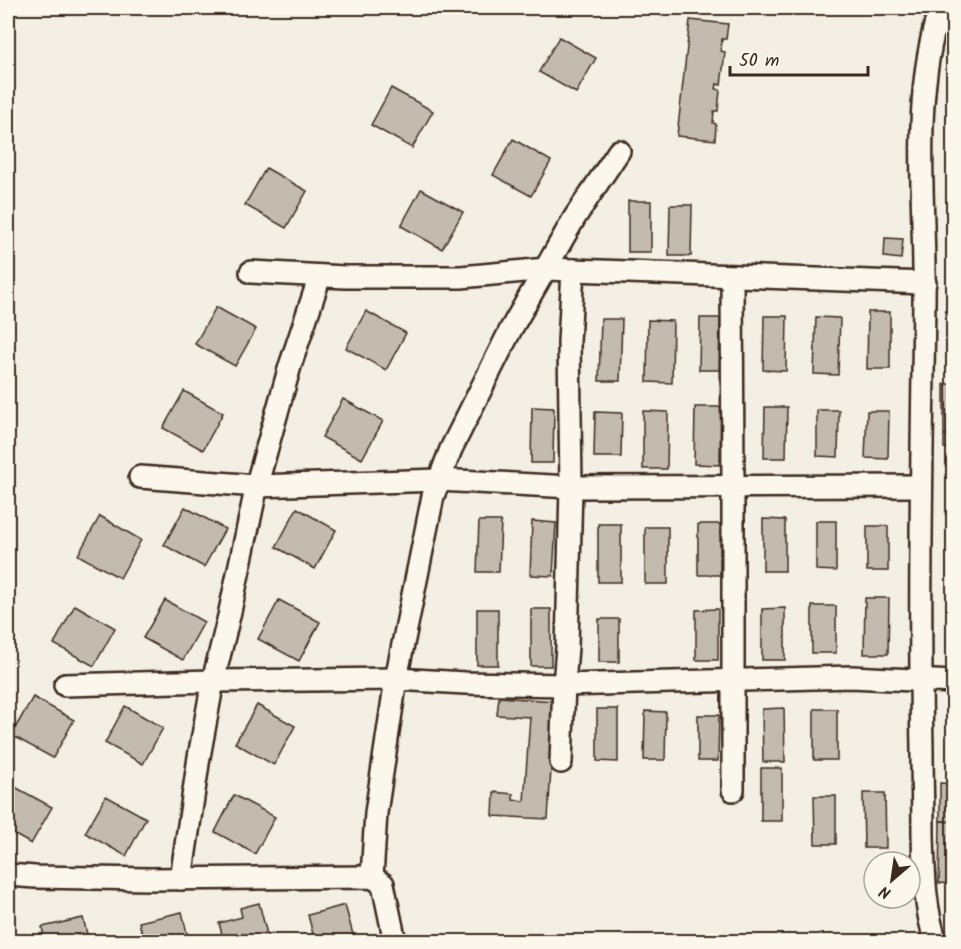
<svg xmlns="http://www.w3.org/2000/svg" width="961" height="949" font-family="Kalam,sans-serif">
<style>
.building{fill:#c3bbb0;stroke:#3b2a1e;stroke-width:1.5}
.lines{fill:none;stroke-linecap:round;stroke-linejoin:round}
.minor-casing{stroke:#3b2a1e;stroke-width:26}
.minor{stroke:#fbf7ec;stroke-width:21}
</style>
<rect width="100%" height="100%" fill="#f3efe4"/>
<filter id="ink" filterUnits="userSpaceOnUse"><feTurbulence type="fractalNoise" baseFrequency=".0167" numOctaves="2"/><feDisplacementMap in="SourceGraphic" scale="12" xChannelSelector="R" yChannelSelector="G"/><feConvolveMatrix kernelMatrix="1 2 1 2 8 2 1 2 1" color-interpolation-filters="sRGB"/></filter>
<g filter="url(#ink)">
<g class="building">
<path d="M690 20 728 24 726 39H722L721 51 725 52 721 85 717 84 716 89 720 90 718 111H714L713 123 716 124 715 140 677 136Z"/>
<path d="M559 37 596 58 576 93 539 72Z"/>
<path d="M391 88 433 111 412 148 371 125Z"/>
<path d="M513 139 551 161 531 196 493 175Z"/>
<path d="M266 168 307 191 286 228 245 205Z"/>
<path d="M421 189 463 212 442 249 401 226Z"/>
<rect x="628" y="201" width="23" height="51"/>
<path d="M670 205H692L691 256H669Z"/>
<path d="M885 238 903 239 901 259 884 257Z"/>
<path d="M216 307 256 329 235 366 195 344Z"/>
<path d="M366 311 406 333 386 370 346 348Z"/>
<path d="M868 312H890V369H867Z"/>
<path d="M764 316H787L786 371 763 370Z"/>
<path d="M816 317 840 318 838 375 814 374Z"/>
<path d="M700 318H720L719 370H699Z"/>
<path d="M601 319H622L620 381H599Z"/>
<path d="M648 320 673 321 672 383 647 382Z"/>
<rect x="944" y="384" width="10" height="51"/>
<path d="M184 391 223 413 203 450 163 428Z"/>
<path d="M343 399 383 421 362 459 322 437Z"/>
<path d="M532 407 554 408 553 463H531Z"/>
<path d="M695 407H721L720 465 694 464Z"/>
<path d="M765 407H787L786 458H764Z"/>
<path d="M817 410H839L838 457 817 456Z"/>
<path d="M643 411 668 412 667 469H643Z"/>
<path d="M867 411H889L888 459 865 458Z"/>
<path d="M595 412 622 413 621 457H594Z"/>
<rect x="944" y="435" width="10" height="13"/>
<path d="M185 507 225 529 204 567 164 545Z"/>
<path d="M297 508 336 530 315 569 276 547Z"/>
<path d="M100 516 141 540 120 578 78 555Z"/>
<path d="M763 519 785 520V571H763Z"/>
<path d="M479 521H501L499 572H477Z"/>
<path d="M532 521 556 523 553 576 530 575Z"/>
<path d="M816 521H836V571L816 570Z"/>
<rect x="598" y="524" width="23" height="58"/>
<rect x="698" y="524" width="22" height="51"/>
<rect x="867" y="526" width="21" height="45"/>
<rect x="645" y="527" width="23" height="57"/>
<path d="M865 598H889L888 654H864Z"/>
<path d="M165 600 204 622 183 660 143 638Z"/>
<path d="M279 600 320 622 299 661 258 639Z"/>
<path d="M75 605 115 628 94 666 54 644Z"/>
<rect x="812" y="606" width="24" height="47"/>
<path d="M785 608V660H762V609Z"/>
<rect x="477" y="609" width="21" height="56"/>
<rect x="531" y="609" width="20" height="57"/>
<path d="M718 609V660H696V610Z"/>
<rect x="599" y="619" width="20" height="43"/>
<path d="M33 697 74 720 53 758 11 735Z"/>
<path d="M499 697 555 701 548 819 493 816 494 792 513 794V800L524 801 530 717 497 715Z"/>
<path d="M950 697H954V735H949Z"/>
<path d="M257 705 295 726 274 765 235 743Z"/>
<path d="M125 706 163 728 143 764 105 743Z"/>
<path d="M784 708 785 762H763L762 709Z"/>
<path d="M597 709H618V762L597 761Z"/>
<rect x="814" y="709" width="23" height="51"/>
<path d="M645 711 666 712 665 760H644Z"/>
<path d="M698 715H719L718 761H698Z"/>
<rect x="761" y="768" width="21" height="53"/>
<path d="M940 783 954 784 953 822 940 821Z"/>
<path d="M13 786 52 807 31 844 8 831V795Z"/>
<path d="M863 793H885L886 848H864Z"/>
<path d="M234 795 275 817 255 854 215 832Z"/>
<path d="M106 796 146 818 126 856 85 833Z"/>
<path d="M814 796H836V844H815Z"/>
<path d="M940 821 954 822V884L939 883Z"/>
<path d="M259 903 269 942H224L219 923 242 917 240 908Z"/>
<path d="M345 905 355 942H315L308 915Z"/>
<path d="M182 912 189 942H144L139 922Z"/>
<path d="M83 918 89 942H45L42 927Z"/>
</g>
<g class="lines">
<defs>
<g id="minor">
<path d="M251 272 345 277H461L546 269 925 283"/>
<path d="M732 276 733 486V790"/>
<path d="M140 477 257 486 439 480 571 487 921 486"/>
<path d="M65 685 213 681 396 679 465 683 564 685 851 677 954 682"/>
<path d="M561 762 564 685 567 647 571 487 569 342 573 270"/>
<path d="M8 875 35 877 149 879 372 877 383 884 395 942"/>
<path d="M372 877 376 813 396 679 433 496 451 449 511 329 575 217 619 151"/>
<path d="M181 879 199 757 213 681 229 616 258 480 290 366 320 276"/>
<path d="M936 942C924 907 924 871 923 834 923 806 922 778 922 750 919 601 922 451 924 302 926 204 910 103 940 8"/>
</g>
</defs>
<use href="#minor" class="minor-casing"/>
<use href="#minor" class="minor"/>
</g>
</g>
<rect width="961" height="949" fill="none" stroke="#fbf7ec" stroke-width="30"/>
<rect x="15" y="15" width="931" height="919" fill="none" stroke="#3b2a1e" stroke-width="2" filter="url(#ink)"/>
<g transform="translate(892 880) rotate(209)"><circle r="28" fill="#fbf7ec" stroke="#aea59a" stroke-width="1.5"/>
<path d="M0-4.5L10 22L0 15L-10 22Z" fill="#3b2a1e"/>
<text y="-9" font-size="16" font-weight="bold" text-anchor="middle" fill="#3b2a1e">N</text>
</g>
<path d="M730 66v9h138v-9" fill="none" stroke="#3b2a1e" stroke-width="3"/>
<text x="739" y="66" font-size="18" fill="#3b2a1e" stroke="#fbf7ec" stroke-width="4.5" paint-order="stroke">50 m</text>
</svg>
